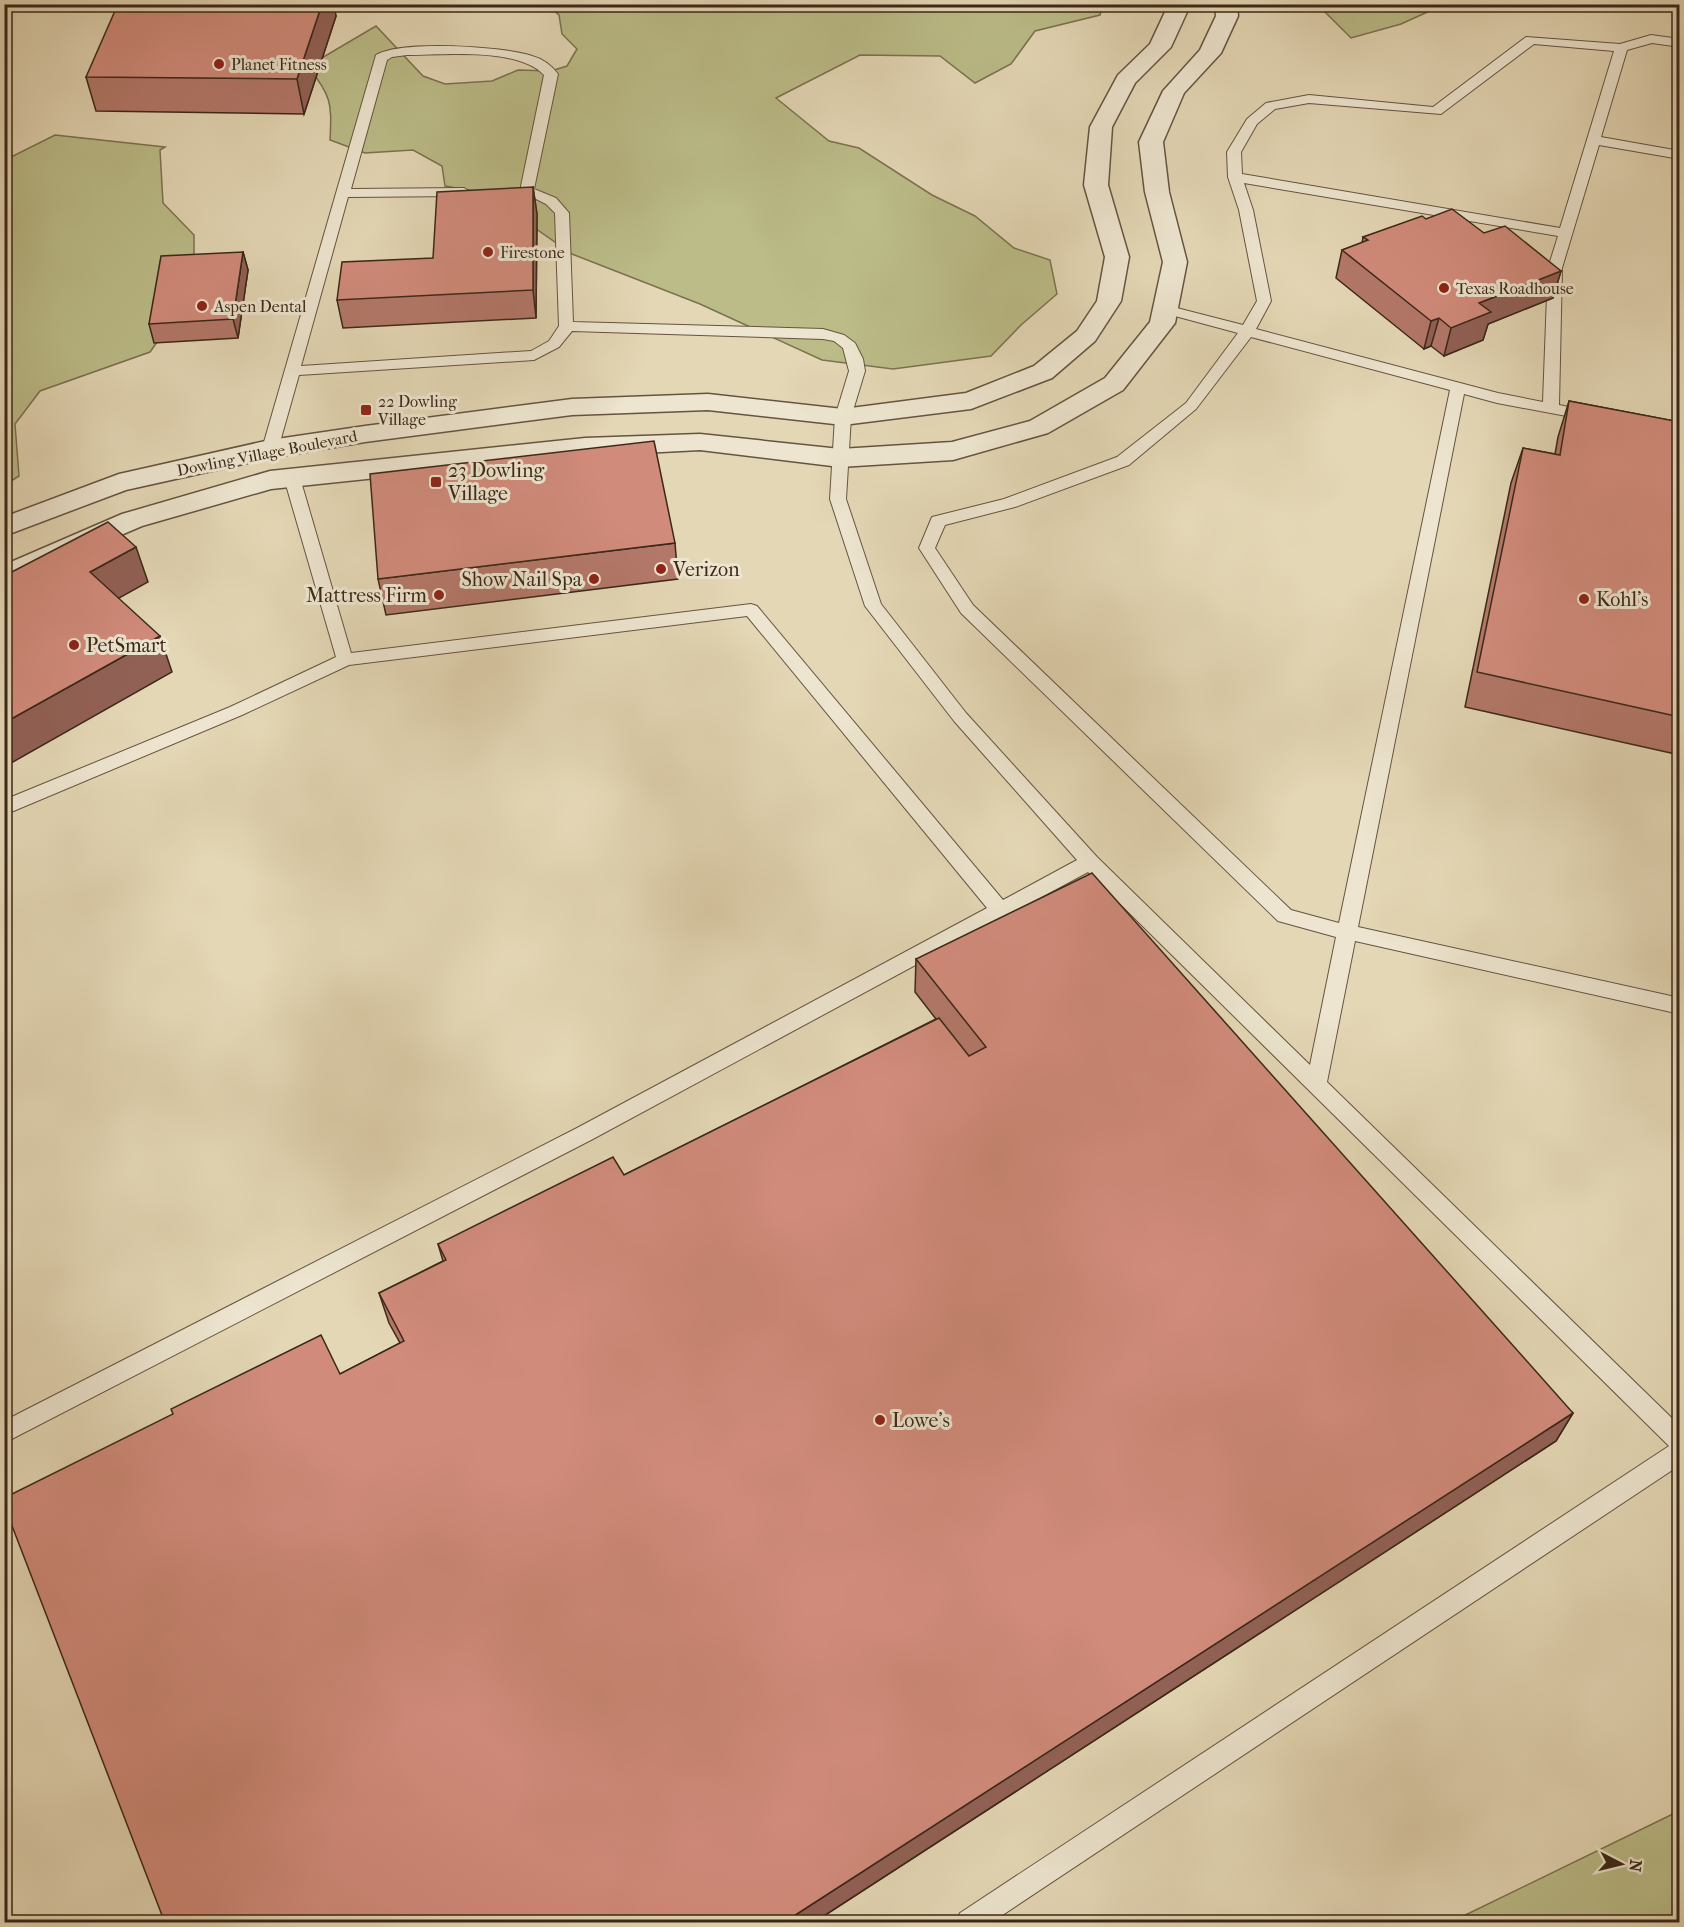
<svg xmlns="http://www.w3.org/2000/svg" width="1684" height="1927" font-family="'IM FELL French Canon',serif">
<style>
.green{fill:#bbbc88;stroke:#7b7250;stroke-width:1.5}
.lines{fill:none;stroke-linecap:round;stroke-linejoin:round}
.lane-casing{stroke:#655440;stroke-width:2}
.street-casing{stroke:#655440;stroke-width:3}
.lane{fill:#ede5cf;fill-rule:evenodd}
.street{fill:#ede5cf;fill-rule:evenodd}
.wall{fill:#b4786a;stroke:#3b2819;stroke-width:1.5}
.shaded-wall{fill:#926156;stroke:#3b2819;stroke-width:1.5}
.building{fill:#d18b7b;stroke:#3b2819;stroke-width:1.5}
.poi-dot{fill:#8f2418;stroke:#ede5cf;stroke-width:2}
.labels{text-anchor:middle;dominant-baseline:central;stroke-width:6;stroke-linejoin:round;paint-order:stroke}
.far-poi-label{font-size:16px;fill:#3b2819;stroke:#ede5cf;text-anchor:start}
.far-street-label{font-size:16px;fill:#3b2819;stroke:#ede5cf}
.poi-label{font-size:20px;fill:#3b2819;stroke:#ede5cf;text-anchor:start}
</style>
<rect width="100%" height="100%" fill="#e4d7b5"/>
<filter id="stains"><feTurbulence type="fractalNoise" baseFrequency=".00333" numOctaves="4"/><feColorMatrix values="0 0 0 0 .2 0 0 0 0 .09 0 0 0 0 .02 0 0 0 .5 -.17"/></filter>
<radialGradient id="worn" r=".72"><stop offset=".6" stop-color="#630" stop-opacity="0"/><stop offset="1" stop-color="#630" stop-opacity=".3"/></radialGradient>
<g class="green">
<path d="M547 5H1103L1100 15 1035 31 1011 64 975 83 940 56 860 55 776 98 829 141 859 148 932 195 975 216 1014 248 1050 260 1057 294 1021 325 991 356 893 369 822 360 700 304 572 254 485 193 445 186 442 166 413 150 365 153 330 140C332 100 331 98 308 66L376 26 423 76 445 84 492 81 518 70 551 71 567 66 577 49 562 34 559 15Z"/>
<path d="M1318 5H1443L1401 24 1351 38Z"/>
<path d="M55 135 165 147 160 150 163 203 194 235V290L150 352 40 391 15 424 19 476 5 485V160Z"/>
<path d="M1679 1811V1922H1451Z"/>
</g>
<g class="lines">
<defs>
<path id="lane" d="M1651 35 1680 39V47L1652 43 1627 50 1601 137 1680 151V159L1599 145 1562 268 1559 405 1599 413 1601 416 1593 421 1497 403 1464 394 1358 927 1680 998V1014L1355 941 1327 1082 1680 1426V1465L992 1922H956L960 1913 1669 1446 1088 872 591 1140 4 1443V1421L577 1128 987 908 747 616 349 665 242 715 4 815V800L230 707 336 657 284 478 286 474H298L300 478 351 653 751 604 757 606 1003 900 1077 860 954 721 865 606 830 499 835 417 849 371 843 348 834 341 823 339 572 331 559 347 534 360 299 375 278 449 270 454 264 453 262 449 376 55C401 40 503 46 532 56 543 59 551 65 558 74L534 189 556 198 569 213 573 322 823 329 844 335 855 343 863 359 865 371 851 417 846 499 881 604 966 713 1097 857 1310 1065 1336 937 1278 921 961 613 919 548 932 517 1004 499 1117 457 1186 403 1238 333 1160 312 1158 309 1165 305 1243 325 1257 301 1239 210 1228 177 1227 152 1247 119 1266 103 1309 95 1433 107 1526 37 1620 44ZM1534 44 1614 51 1560 228 1242 174 1241 152 1257 124 1275 109 1309 103 1441 114ZM407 55C443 55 518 47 544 75L520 191 546 204 555 213 559 326 549 341 531 351 301 366 348 197 464 196 471 192 464 188 351 189 387 60 392 57ZM1244 183 1558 236 1548 268 1543 402 1498 393 1256 329 1271 301 1253 210ZM1251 337 1450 390 1339 923 1291 910 973 605 935 548 945 525 1015 507 1129 465 1196 409Z"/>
<g id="street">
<path d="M1164 4H1186L1187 12 1171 47 1135 83 1112 127 1108 185 1129 257 1121 301 1095 341 1052 378 971 409 843 425 708 410 572 415 365 442 270 458 126 490 4 536V517L119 474 270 440 365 426 572 399 708 394 843 409 966 393 1034 366 1077 331 1097 301 1105 257 1084 185 1090 127 1118 75 1150 44 1165 12Z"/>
<path d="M1215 4H1237L1238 16 1221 53 1184 93 1163 142 1169 192 1187 262 1175 323 1123 390 1048 433 953 460 840 467 700 450 585 456 271 489 142 526 4 585V565L122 514 270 471 585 438 700 434 840 449 952 442 1030 421 1105 378 1150 322 1163 262 1145 192 1139 142 1163 91 1200 50 1216 16Z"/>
</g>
</defs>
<use href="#lane" class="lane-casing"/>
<use href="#street" class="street-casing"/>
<use href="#lane" class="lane"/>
<use href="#street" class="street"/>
</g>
<g class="wall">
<path d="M336 16 304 114 96 111 86 77Z"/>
<path d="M533 187 537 214 536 318 343 328 337 300 433 258Z"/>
<path d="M1426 219 1484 233 1561 271 1553 298 1488 324 1483 340 1444 356 1431 346 1424 349 1336 278 1342 250 1362 243 1363 237Z"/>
<path d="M243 252 248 270 238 338 154 343 149 324Z"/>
<path d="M1569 401 1680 422V755L1465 707 1511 483 1523 448 1555 454 1558 437Z"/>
<path d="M675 543 678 579 386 615 378 579Z"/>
<path d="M916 959 1573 1413 1556 1441 813 1923H165L340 1374 400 1343 389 1323 379 1293 443 1261 438 1244 624 1175 936 1019 915 992Z"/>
</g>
<g class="shaded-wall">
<path d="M322 4H334L336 16 304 114 297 79Z"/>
<path d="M533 187 537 214 536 318 533 290Z"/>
<path d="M243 252 248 270 238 338 233 319Z"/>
<path d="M1561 271 1553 298 1488 324 1483 340 1444 356 1451 328 1479 303Z"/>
<path d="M1439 318 1431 346 1424 349 1431 321Z"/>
<path d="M136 547 148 582 103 607 90 572Z"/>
<path d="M160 636 172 672 4 767V723Z"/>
<path d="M1573 1413 1556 1441 813 1923H783Z"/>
</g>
<g class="building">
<path d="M118 4H322L297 79 86 77Z"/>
<path d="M533 187V290L337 300 342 262 433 258 437 192Z"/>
<path d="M1452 209 1484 233 1505 226 1561 271 1479 303 1491 312 1451 328 1439 318 1431 321 1342 250 1368 240 1363 237 1422 216 1426 219Z"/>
<path d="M243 252 233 319 149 324 161 256Z"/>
<path d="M1569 401 1680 422V717L1477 672 1523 448 1560 455Z"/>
<path d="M654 441 675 543 378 579 370 474Z"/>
<path d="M108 522 136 547 90 572 160 636 4 723V576Z"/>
<path d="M1092 873 1573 1413 783 1923H165L4 1505V1498L173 1414 171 1409 321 1335 340 1374 404 1341 379 1293 446 1260 438 1244 613 1157 624 1175 939 1018 969 1056 986 1047 916 959Z"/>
</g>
<g class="poi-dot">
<circle cx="219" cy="64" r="6"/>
<circle cx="488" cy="252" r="6"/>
<circle cx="1444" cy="288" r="6"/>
<circle cx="202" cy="306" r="6"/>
<rect x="360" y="404" width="12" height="12" rx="3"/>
<rect x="430" y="476" width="12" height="12" rx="3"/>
<circle cx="661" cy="569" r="6"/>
<circle cx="594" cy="579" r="6"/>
<circle cx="439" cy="595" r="6"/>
<circle cx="1584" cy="599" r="6"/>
<circle cx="74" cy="645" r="6"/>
<circle cx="880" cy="1420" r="6"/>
</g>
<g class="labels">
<g class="far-poi-label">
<text x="231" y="64">Planet Fitness</text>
<text x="500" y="252">Firestone</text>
<text x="1456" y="288">Texas Roadhouse</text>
<text x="214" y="306">Aspen Dental</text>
<text x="378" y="401">22 Dowling<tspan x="378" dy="18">Village</tspan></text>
</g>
<g class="far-street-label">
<text transform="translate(267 453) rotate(-11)">Dowling Village Boulevard</text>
</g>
<g class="poi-label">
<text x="448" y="470">23 Dowling<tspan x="448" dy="23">Village</tspan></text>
<text x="673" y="569">Verizon</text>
<text x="582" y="579" text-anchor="end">Show Nail Spa</text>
<text x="427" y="595" text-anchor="end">Mattress Firm</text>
<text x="1596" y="599">Kohl's</text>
<text x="86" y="645">PetSmart</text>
<text x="892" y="1420">Lowe's</text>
</g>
</g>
<rect width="1684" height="1927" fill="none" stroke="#e4d7b5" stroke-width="24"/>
<rect x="6" y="6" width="1672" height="1915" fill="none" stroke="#3b2819" stroke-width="3"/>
<rect x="12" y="12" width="1660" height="1903" fill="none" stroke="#3b2819" stroke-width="1.5"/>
<g transform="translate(1621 1864) rotate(97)" stroke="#ede5cf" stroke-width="4.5" paint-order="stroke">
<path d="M0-4.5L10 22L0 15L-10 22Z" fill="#3b2819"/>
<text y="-9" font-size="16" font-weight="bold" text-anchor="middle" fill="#3b2819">N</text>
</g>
<rect width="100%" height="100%" filter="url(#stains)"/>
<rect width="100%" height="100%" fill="url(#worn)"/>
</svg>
